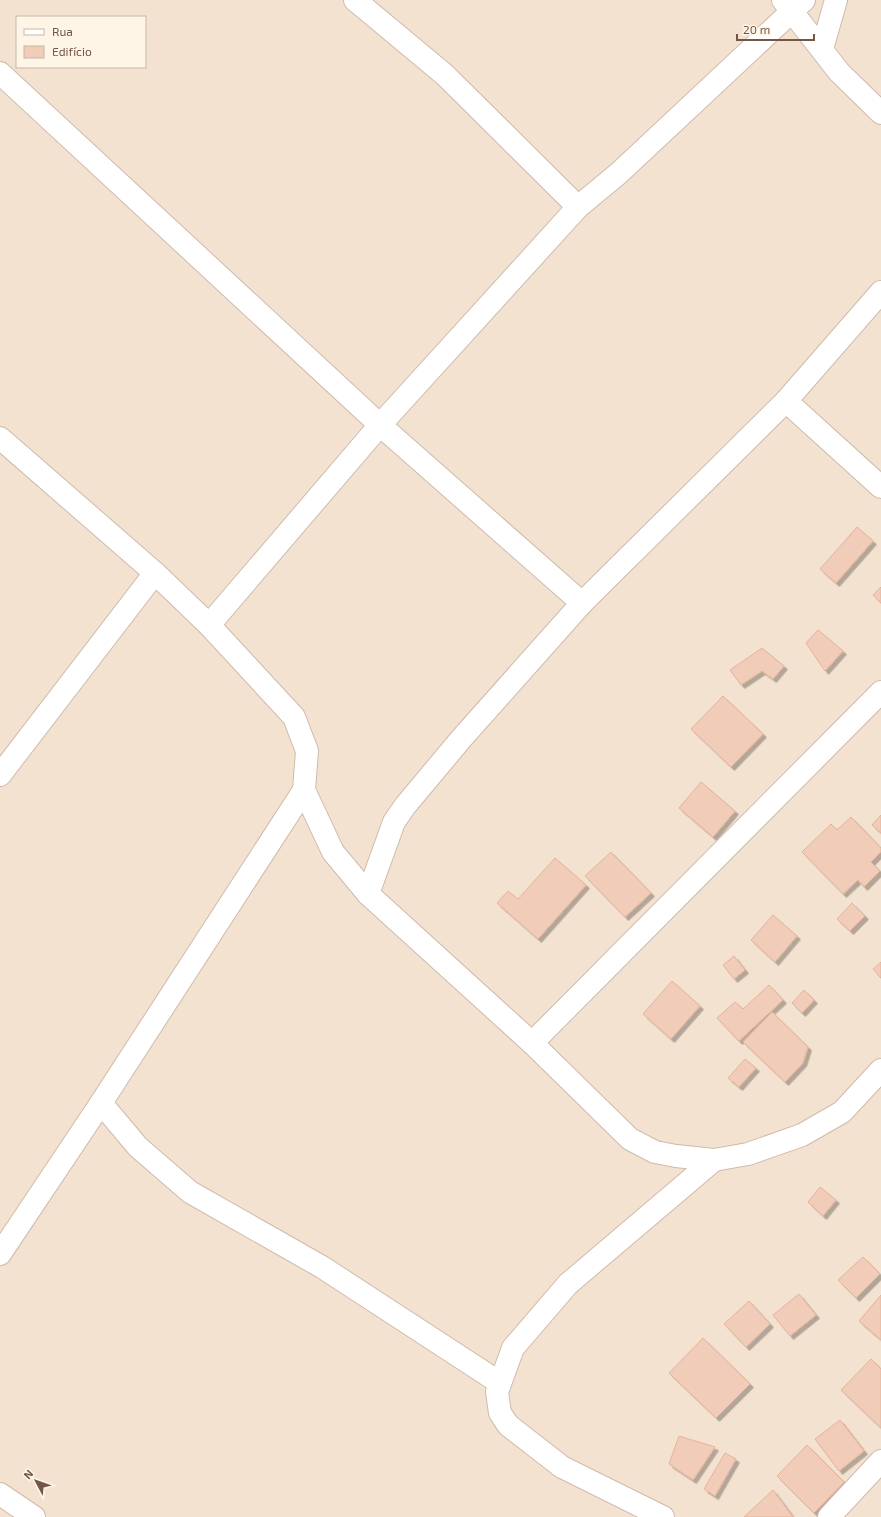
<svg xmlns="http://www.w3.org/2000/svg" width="881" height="1517" font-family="'Exo 2',sans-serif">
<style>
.residential{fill:#f4e2d0;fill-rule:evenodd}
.building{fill:#f1cdb9;stroke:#e4b299;filter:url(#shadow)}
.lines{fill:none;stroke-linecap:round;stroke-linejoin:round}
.street-casing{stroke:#cfbaab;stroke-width:24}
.secondary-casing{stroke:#d2b9a8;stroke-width:24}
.street{stroke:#fff;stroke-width:22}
.secondary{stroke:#fff;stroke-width:22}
</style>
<defs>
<filter id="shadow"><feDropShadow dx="3.5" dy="3.5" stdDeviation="0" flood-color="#0004"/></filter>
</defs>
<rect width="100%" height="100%" fill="#fcf0e1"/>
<path class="residential" d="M0 0H881V1517H0ZM17 17H145V67H17Z"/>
<g class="building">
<path d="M857 527 873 541 836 583 820 569Z"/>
<path d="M881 587V603L873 595Z"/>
<path d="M818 630 843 651 825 671 806 643Z"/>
<path d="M762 648 784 666 773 679 762 671 741 685 730 670Z"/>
<path d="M723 696 763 734 731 767 691 729Z"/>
<path d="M701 782 735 811 713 837 679 808Z"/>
<path d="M881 815V833L872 825Z"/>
<path d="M851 817 881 848V852L871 862 880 871 864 887 858 880 843 894 802 852 831 824 837 830Z"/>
<path d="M611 852 651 893 625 917 585 876Z"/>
<path d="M555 858 586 885 538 939 497 903 508 891 518 899Z"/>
<path d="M852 903 865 916 850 931 837 919Z"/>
<path d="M773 915 797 936 775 962 751 940Z"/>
<path d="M734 956 745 970 734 979 723 965Z"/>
<path d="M881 962V978L873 969Z"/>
<path d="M672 981 700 1006 671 1039 643 1014Z"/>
<path d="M769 985 783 1000 739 1041 717 1018 735 1002 743 1009Z"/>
<path d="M804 990 814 1000 802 1013 792 1003Z"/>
<path d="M772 1012 808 1047 803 1063 785 1082 743 1042Z"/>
<path d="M745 1059 756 1068 739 1087 728 1078Z"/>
<path d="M820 1187 836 1200 823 1216 808 1202Z"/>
<path d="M863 1257 880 1274 856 1298 838 1280Z"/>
<path d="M799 1294 816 1315 790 1336 773 1315Z"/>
<path d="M881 1295V1340L859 1321Z"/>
<path d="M749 1301 770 1324 746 1347 724 1324Z"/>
<path d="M703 1338 750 1384 716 1418 669 1373Z"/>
<path d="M871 1359 881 1369V1428L841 1390Z"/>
<path d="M840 1420 864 1451 839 1471 815 1439Z"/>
<path d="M679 1436 715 1447 693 1480 669 1464Z"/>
<path d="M807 1445 844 1482 814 1513 777 1476Z"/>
<path d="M725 1453 736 1459 715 1496 704 1489Z"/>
<path d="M773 1490 793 1517H744Z"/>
</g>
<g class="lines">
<defs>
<g id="street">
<path d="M355 0 445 75 578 207"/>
<path d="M783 0 839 72 881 113"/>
<path d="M822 49 836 0"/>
<path d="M0 73 380 425 582 603"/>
<path d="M786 401 881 487"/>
<path d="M0 438 155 573 209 625 294 717 307 751 304 790 101 1103 0 1254"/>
<path d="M209 625 380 425 578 207 619 173 804 0"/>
<path d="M0 775 155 573"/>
<path d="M304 790 333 852 368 894 532 1043 630 1139 655 1152 676 1156 714 1160 748 1154 802 1135 842 1112 881 1070"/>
<path d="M368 894 394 822 405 806 461 739 582 603 786 401 881 292"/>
<path d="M532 1043 881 692"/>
<path d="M101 1103 138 1147 190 1192 322 1267 500 1383"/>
<path d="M663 1517 562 1467 508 1425 500 1413 497 1392 513 1348 568 1284 714 1160"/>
<path d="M829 1517 881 1461"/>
</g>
<path id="secondary" d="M0 1494 34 1517"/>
</defs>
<use href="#street" class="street-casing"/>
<use href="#secondary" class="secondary-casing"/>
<use href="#street" class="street"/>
<use href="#secondary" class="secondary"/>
</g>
<rect x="16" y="16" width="130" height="52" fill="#fff5e7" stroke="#c7b5a7"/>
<rect x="24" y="29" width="20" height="6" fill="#ffffff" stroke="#c7b5a7"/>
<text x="52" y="36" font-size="12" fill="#735648">Rua</text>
<rect x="24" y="46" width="20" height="12" fill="#f1cdb9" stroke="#c7b5a7"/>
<text x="52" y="56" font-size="12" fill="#735648">Edifício</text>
<g transform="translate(36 1481) rotate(311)" stroke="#fff5e7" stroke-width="3" paint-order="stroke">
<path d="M0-3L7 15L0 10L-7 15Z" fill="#735648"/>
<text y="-6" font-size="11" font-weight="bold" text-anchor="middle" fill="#735648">N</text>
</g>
<path d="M737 34v6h77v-6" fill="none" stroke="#735648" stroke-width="2"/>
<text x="743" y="34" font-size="12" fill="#735648" stroke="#fff5e7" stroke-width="3" paint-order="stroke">20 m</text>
</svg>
